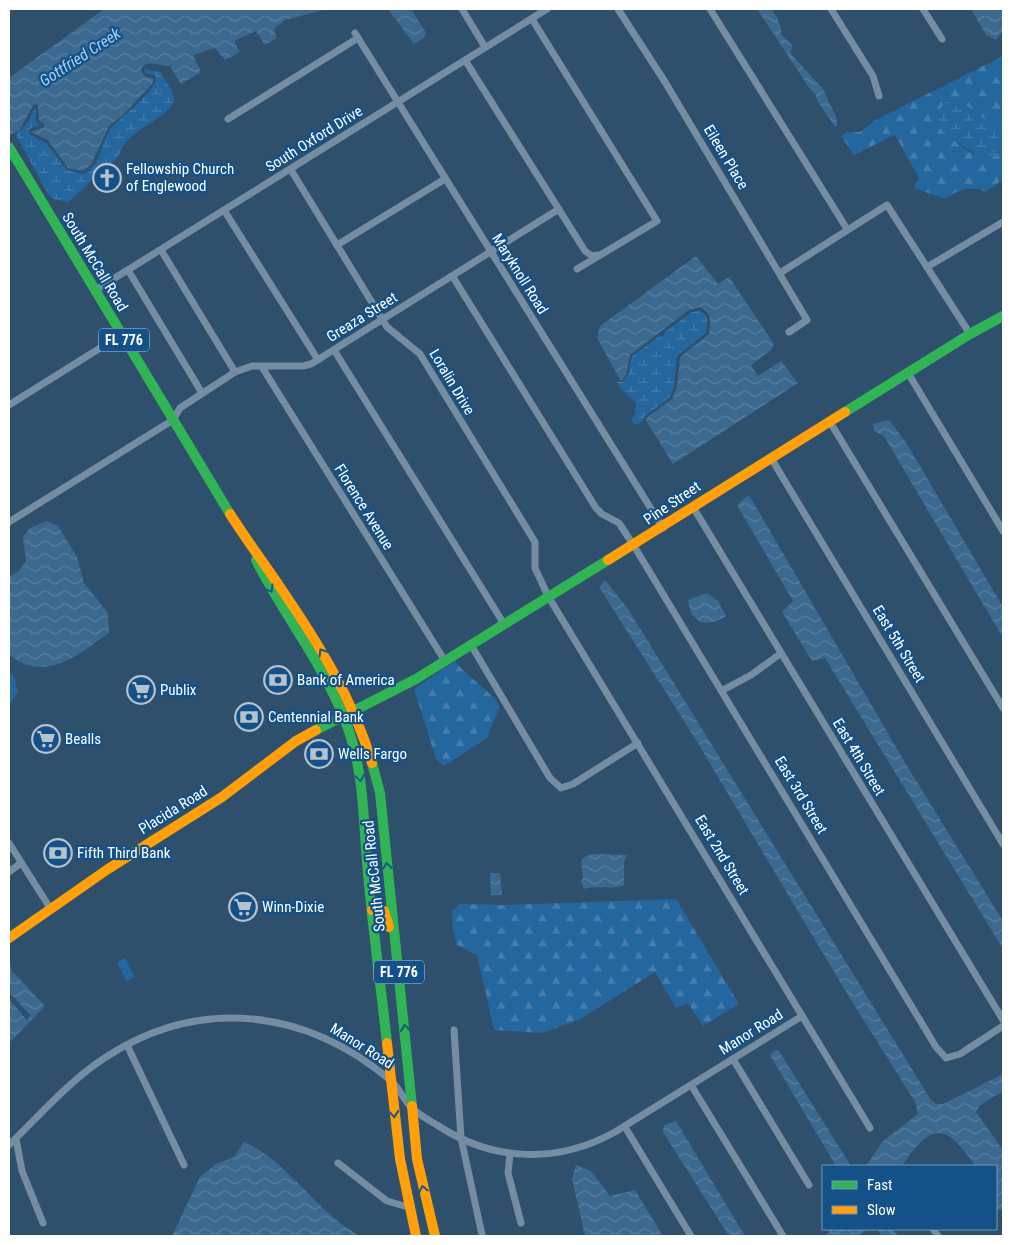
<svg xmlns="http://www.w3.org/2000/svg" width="1012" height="1245" font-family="'Roboto Condensed',sans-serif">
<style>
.forest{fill:url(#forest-firs)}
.wetland{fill:url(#wetland-marsh)}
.garden{fill:#24669e}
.water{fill:url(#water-waves)}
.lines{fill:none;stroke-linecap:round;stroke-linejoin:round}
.street{stroke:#758da3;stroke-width:7}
.fast{stroke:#30b455;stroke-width:10}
.slow{stroke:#ff9f0a;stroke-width:10}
.oneway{stroke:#165b83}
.labels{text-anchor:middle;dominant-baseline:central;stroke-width:4.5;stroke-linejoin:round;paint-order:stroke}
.shield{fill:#135188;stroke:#b8cbdb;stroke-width:1}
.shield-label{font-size:14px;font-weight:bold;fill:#fff}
.street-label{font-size:15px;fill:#fff;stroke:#135188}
.poi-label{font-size:15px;fill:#fff;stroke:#135188;text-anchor:start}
.water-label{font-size:16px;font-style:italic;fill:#a4d2f7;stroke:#135188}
</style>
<defs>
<pattern id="forest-firs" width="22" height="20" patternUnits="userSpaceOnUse" patternTransform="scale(1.25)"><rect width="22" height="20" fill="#24669e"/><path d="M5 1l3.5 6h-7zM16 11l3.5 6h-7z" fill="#457dad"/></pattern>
<pattern id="wetland-marsh" width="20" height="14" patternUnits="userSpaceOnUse" patternTransform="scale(1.25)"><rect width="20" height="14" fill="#24669e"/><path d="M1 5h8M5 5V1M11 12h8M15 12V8" fill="none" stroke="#457dad"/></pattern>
<pattern id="water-waves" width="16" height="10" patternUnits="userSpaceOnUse" patternTransform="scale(1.25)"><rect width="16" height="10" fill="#3c6990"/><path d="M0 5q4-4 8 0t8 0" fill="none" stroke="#5980a1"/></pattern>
</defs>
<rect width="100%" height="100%" fill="#2e506d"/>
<g class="forest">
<path d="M1003 56V128L1001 124 984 119 964 104 939 126C945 135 970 154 980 156 988 157 995 153 1003 157V180L985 192C973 184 955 191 945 199L914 188 919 178 895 135 854 155 841 136 848 132H860L877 119Z"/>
<path d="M455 661C468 678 487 687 499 705 497 718 491 725 487 738L444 766 436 759 414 689Z"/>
<path d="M676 899 739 1004 703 1026 688 1003 676 1008 655 972 579 1020 542 1033 494 1030 477 955 457 945 453 931 452 911 460 904 506 905Z"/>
</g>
<g class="wetland">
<path d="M146 69 160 72C164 80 178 95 173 103 166 116 142 127 131 137 122 144 122 151 116 159 111 165 102 167 97 173 88 184 80 193 68 202L54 199 48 194 16 135 25 126 36 107V121L41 126 33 127 29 130V134L46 143 67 170 84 174C103 165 100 138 114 125 123 117 159 87 156 76L146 73 144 70Z"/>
<path d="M946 102 964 104 984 119 1001 124 1003 128V157C995 153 989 157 980 156 977 156 974 152 970 150 955 141 921 124 946 102Z"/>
<path d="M699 310C710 316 707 322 706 333L677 356 674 387 670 397 644 417 643 421 635 425 631 420 635 413 636 403 620 388 613 374 618 382H623L628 375 632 356 660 336H663L665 332 690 313Z"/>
<path d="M9 672 14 677 18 692 9 705Z"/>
</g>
<path class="garden" d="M125 958 135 977 126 981 117 962Z"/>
<g class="water">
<path d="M104 9H327L285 20 274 29 277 38 265 45 256 31 234 41 240 52 225 60 215 48 193 55 201 72 181 84 170 66C160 66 144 58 141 70L144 76 154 79 152 84 122 116 109 126 91 165 83 171 68 168 48 140 31 132 44 127V124L39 120 38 105 34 104 19 131 9 135V78Z"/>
<path d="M388 9H411L426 33 424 38 414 44Z"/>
<path d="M757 9H771C778 18 781 25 782 35L792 45 791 54 823 89 837 119V126L835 127 817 100 815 93 812 92Z"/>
<path d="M971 9H1003V31L996 40 986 35Z"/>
<path d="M696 256 718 284 729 277 774 344 771 350 751 365 758 376 781 361 798 383 673 464 645 419 672 399 677 387 680 357 709 334C710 321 713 314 700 307L689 310 630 355 626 375 621 381 597 338 600 326Z"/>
<path d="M889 420 907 444 1003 607V638L884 436 874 431 873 424Z"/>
<path d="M749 495 907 766 1003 921V949L825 658 812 661 782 612 793 601 737 505Z"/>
<path d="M47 521 58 526 77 557 84 583 108 613 109 633C84 650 59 674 26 665 20 663 15 658 9 655V577L19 571 26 561 23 537 30 528Z"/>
<path d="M605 580 628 609 931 1100 936 1104H943L1003 1074V1091L979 1106 976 1112 1003 1150V1213L1000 1209 996 1211V1166H975C946 1122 931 1122 902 1166H866L883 1141 918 1114 915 1102 846 992 696 740 599 587Z"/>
<path d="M707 593 718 601 726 616C707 628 691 625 688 600Z"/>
<path d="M592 854 627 855 624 861V885C616 890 596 885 584 889L581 882 583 877 581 861 584 857Z"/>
<path d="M490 873H500L502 895H491Z"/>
<path d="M11 965V970L45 1006 9 1043V999L27 1020 31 1016 9 992V966Z"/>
<path d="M776 1050 779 1051 851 1166H836L770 1055Z"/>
<path d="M676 1121 745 1236H729L663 1132 664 1125Z"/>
<path d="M244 1142C279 1157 305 1193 334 1218 342 1225 351 1230 359 1236H172L200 1177 216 1164 234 1157Z"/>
<path d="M576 1165 591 1171 610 1196 635 1190 663 1236H585L572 1179Z"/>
<path d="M830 1229H868L858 1236H826Z"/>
<path d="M877 1229H893L898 1236H882Z"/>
</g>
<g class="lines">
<g class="street">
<path d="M462 9 485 47"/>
<path d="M618 9 665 82 807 320 789 332"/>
<path d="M710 9 847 229"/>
<path d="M831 9 873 76 879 96"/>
<path d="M923 9 942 39"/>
<path d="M532 19 657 221 577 269"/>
<path d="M355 33 663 528"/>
<path d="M465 60 585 251 592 256 598 255"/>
<path d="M228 119 358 38"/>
<path d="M291 170 387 327 420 354 535 542V568L548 596 870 1128"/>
<path d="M224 210 318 360"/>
<path d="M337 245 445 179"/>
<path d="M161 250 235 372"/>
<path d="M927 267 1003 222"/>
<path d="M128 270 202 393"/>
<path d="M780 273 887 205 970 334"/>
<path d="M453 277 596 508 602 514 619 523 634 546 936 1047 946 1058 960 1054 1003 1026"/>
<path d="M94 291 547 9"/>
<path d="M334 350 504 624"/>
<path d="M262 367 445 661"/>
<path d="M908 373 1003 531"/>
<path d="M9 405 121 335"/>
<path d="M830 422 1003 708"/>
<path d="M771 458 1003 844"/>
<path d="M693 507 1003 1020"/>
<path d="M9 522 173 420 180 408 235 372 252 366H303L311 364 559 209"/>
<path d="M471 645 550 778 561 788 573 784 638 743"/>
<path d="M723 690 751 675 780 654"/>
<path d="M9 843 50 908"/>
<path d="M9 872 21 863"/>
<path d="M454 1030 461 1138 482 1235"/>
<path d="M127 1045 184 1165"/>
<path d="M733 1059 809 1185"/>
<path d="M691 1085 783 1236"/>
<path d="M625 1127 691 1236"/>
<path d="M16 1139 22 1171 43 1223"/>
<path d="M9 1145C40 1115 70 1080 106 1057 200 996 305 1009 389 1079 399 1086 403 1100 412 1108 419 1115 429 1120 437 1125 493 1162 557 1164 615 1132L802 1016"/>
<path d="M510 1154 508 1173 521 1223"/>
<path d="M338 1163 387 1201 408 1207"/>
<path d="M933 1229 938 1236"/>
</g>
<g class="fast">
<path d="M9 147 230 514"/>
<path d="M845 412 970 334 1003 316"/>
<path d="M256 560C283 614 322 662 344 718 365 768 363 822 368 874 373 931 381 987 387 1043"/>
<path d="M316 730 416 679 608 560"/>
<path d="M372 763 380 793 412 1106"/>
</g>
<g class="slow">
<path d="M230 514C246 539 263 562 280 587 317 641 353 699 372 763"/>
<path d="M608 560 845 412"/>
<path d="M372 910 384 911 389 927"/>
<path d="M9 938 108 869 222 797 296 741 316 730"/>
<path d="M387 1043 400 1159 416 1236"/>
<path d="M412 1106 417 1159 435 1236"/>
</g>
</g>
<defs><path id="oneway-chevron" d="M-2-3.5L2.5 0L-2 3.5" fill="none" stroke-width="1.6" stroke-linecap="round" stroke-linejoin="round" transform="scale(1.25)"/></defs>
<g class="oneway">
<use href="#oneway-chevron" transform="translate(270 589) rotate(59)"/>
<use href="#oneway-chevron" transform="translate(322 652) rotate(-122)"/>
<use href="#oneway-chevron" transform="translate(360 778) rotate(82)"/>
<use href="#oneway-chevron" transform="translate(387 866) rotate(-96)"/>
<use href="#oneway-chevron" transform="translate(405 1028) rotate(-96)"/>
<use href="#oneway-chevron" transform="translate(394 1114) rotate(85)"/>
<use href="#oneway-chevron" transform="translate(423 1189) rotate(-102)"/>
</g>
<defs>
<symbol id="church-ring" viewBox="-11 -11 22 22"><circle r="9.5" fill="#135188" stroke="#b6c2cc" stroke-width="1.5"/><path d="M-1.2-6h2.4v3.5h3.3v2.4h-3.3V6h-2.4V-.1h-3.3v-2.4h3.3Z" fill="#b6c2cc"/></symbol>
<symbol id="bank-ring" viewBox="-11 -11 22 22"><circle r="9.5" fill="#135188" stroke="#b6c2cc" stroke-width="1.5"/><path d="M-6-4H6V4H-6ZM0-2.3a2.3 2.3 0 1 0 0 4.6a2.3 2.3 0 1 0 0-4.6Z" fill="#b6c2cc"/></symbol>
<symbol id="supermarket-ring" viewBox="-11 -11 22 22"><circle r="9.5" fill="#135188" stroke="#b6c2cc" stroke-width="1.5"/><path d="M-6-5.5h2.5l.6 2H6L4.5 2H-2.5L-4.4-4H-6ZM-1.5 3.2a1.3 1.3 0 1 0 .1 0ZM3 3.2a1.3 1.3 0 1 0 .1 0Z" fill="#b6c2cc"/></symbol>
</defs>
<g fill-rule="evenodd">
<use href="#church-ring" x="91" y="162" width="32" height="32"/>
<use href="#bank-ring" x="262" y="664" width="32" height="32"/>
<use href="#supermarket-ring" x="125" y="674" width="32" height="32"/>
<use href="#bank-ring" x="233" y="701" width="32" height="32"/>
<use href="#supermarket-ring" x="30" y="723" width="32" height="32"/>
<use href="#bank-ring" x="303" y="738" width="32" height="32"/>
<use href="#bank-ring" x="42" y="837" width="32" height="32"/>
<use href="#supermarket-ring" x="227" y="891" width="32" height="32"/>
</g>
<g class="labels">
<g class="shield">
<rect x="99" y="328.5" width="50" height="23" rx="4"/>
<rect x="374" y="960.5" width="50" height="23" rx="4"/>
</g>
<g class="shield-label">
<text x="124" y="340">FL 776</text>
<text x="399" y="972">FL 776</text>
</g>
<g class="street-label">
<text transform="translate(314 139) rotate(-32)">South Oxford Drive</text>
<text transform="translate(726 157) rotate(59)">Eileen Place</text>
<text transform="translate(95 262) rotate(59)">South McCall Road</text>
<text transform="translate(520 274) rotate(58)">Maryknoll Road</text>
<text transform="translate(362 317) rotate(-32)">Greaza Street</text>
<text transform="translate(452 382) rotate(59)">Loralin Drive</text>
<text transform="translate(672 503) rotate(-34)">Pine Street</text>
<text transform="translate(364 507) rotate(58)">Florence Avenue</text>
<text transform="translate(899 644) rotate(59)">East 5th Street</text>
<text transform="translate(859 757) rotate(59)">East 4th Street</text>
<text transform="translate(801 795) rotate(59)">East 3rd Street</text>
<text transform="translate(173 810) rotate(-32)">Placida Road</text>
<text transform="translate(722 855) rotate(59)">East 2nd Street</text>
<text transform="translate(374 876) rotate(-96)">South McCall Road</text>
<text transform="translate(751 1032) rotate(-32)">Manor Road</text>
<text transform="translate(362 1046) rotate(32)">Manor Road</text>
</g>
<g class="poi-label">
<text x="126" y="169">Fellowship Church<tspan x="126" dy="17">of Englewood</tspan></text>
<text x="297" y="680">Bank of America</text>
<text x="160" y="690">Publix</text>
<text x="268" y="717">Centennial Bank</text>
<text x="65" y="739">Bealls</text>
<text x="338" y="754">Wells Fargo</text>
<text x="77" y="853">Fifth Third Bank</text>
<text x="262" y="907">Winn-Dixie</text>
</g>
<g class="water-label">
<text transform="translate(80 57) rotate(-33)">Gottfried Creek</text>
</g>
</g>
<rect width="1012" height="1245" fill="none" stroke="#ffffff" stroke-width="20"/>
<rect x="822" y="1165" width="175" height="65" fill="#135188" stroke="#7197b8"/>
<rect x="832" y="1181" width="25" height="8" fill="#30b455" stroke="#7197b8"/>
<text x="867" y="1190" font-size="15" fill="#ffffff">Fast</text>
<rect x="832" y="1206" width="25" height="8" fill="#ff9f0a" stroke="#7197b8"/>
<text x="867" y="1215" font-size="15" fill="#ffffff">Slow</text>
</svg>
